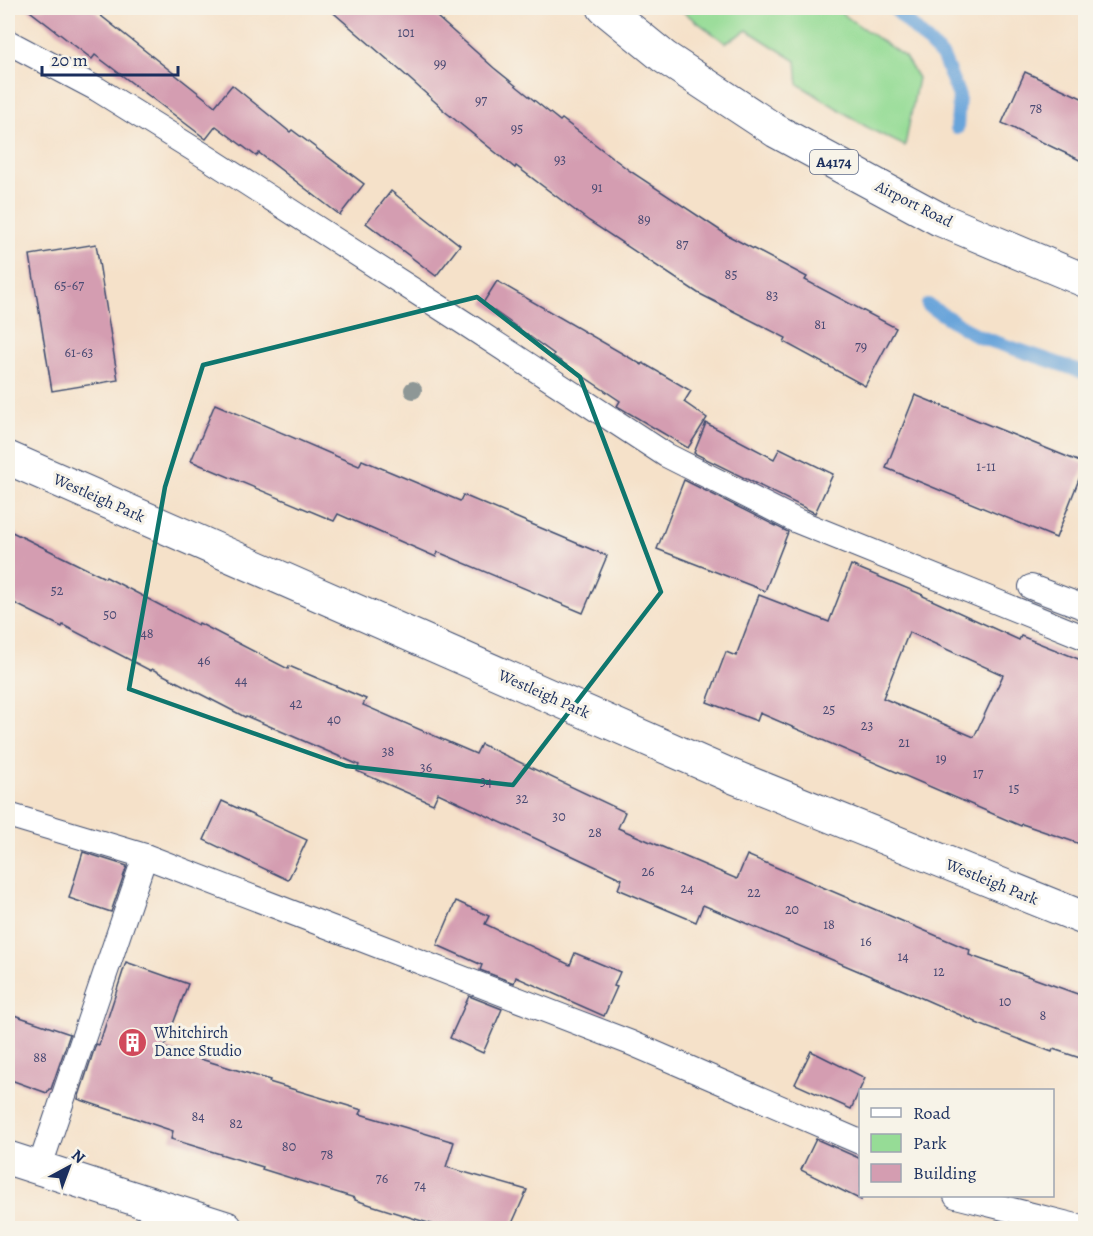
<svg xmlns="http://www.w3.org/2000/svg" width="1093" height="1236" font-family="Alegreya,serif">
<style>
.green{fill:#96dc96;stroke:#58867a;stroke-width:1.5}
.lines{fill:none;stroke-linecap:round;stroke-linejoin:round}
.stream{stroke:#69a4da;stroke-width:14}
.building{fill:#d49db1;fill-rule:evenodd}
.service-casing{stroke:#3c4a6e;stroke-width:26}
.minor-casing{stroke:#3c4a6e;stroke-width:35}
.tertiary-casing{stroke:#3c4a6e;stroke-width:35}
.trunk-casing{stroke:#3c4a6e;stroke-width:35}
.service{stroke:#fff;stroke-width:24}
.minor{stroke:#fff;stroke-width:33}
.tertiary{stroke:#fff;stroke-width:33}
.trunk{stroke:#fff;stroke-width:33}
.tree{fill:#8e9796}
.marked{fill:none;stroke:#0f766e;stroke-width:4.5;stroke-linejoin:round}
.labels{text-anchor:middle;dominant-baseline:central;stroke-width:6;stroke-linejoin:round;paint-order:stroke}
.number-label{font-size:14px;fill:#494a73}
.shield{fill:#f7f3e8;stroke:#5d6a87;stroke-width:1.5}
.shield-label{font-size:15px;font-weight:bold;fill:#1b2f5e}
.street-label{font-size:16px;fill:#1b2f5e;stroke:#f7f3e8}
.poi-label{font-size:16px;fill:#1b2f5e;stroke:#f7f3e8;text-anchor:start}
</style>
<rect width="100%" height="100%" fill="#f7f3e8"/>
<filter id="ink" filterUnits="userSpaceOnUse"><feTurbulence type="fractalNoise" baseFrequency=".0167" numOctaves="2"/><feDisplacementMap in="SourceGraphic" scale="12" xChannelSelector="R" yChannelSelector="G"/><feConvolveMatrix kernelMatrix="1 2 1 2 8 2 1 2 1" color-interpolation-filters="sRGB"/></filter>
<filter id="wash" filterUnits="userSpaceOnUse"><feTurbulence type="fractalNoise" baseFrequency=".008" numOctaves="4" result="noise"/><feDisplacementMap in="SourceGraphic" scale="24" xChannelSelector="R" yChannelSelector="G"/><feGaussianBlur stdDeviation="1.35" result="paint"/><feColorMatrix in="noise" values="0 0 0 0 0 0 0 0 0 0 0 0 0 0 0 0 0 1.4 0 .05"/><feComposite in="paint" operator="in"/></filter>
<g filter="url(#wash)">
<rect width="100%" height="100%" fill="#f5e1c9"/>
<path class="green" d="M678 8H835L851 20 905 57 918 78 905 146 870 129 798 84 796 61 747 30 726 43Z"/>
<g class="lines">
<g class="stream">
<path d="M894 8 943 57 959 96 957 128"/>
<path d="M928 305 977 336 1086 373"/>
</g>
</g>
<g id="blocks">
<g class="building">
<path d="M26 8H91L215 106 232 85 290 132 292 130 364 184 340 215 259 153 256 156 216 126 206 139 95 55 92 59Z"/>
<path d="M328 8H427L494 68 520 89 560 121 562 119 630 171 727 235 807 277 805 280 896 328 865 386 784 342 786 338 698 293 589 221 516 166 515 168 443 110V109L402 72Z"/>
<path d="M1025 72 1086 100V163L1002 123Z"/>
<path d="M391 191 460 245 436 276 366 223Z"/>
<path d="M96 244 118 380 52 391 30 255Z"/>
<path d="M497 281 642 365 643 363 691 391 684 402 707 418 688 448 617 406 620 401 553 356 554 354 483 303Z"/>
<path d="M915 395 1085 464 1056 538 886 468Z"/>
<path d="M215 404 359 466 362 460 460 501 463 495 607 556 583 613 438 552 436 557 338 514 334 521 191 461Z"/>
<path d="M706 423 774 459 780 448 833 474 815 513 694 453Z"/>
<path d="M684 480 788 532 765 591 657 549Z"/>
<path d="M8 530 105 578 106 577 198 625 199 623 288 669 289 666 366 699 363 705 476 754 481 744 625 812 618 828 737 879 747 855 970 950 969 955 1086 997V1060L1053 1049 1052 1052 976 1023V1022L908 992 703 905 696 922 618 889 622 879 438 793 433 804 357 771 359 765 246 716 245 717 152 669 151 671 63 625 62 627 8 600Z"/>
<path d="M851 565 923 595V596L1019 640 1021 636 1086 662V846L1022 824 1021 826 760 713 757 721 707 702 726 652 736 656 759 595 829 622ZM909 632 1003 675 974 737 883 698Z"/>
<path d="M222 801 307 840 288 880 204 840Z"/>
<path d="M83 852 127 866 111 912 69 898Z"/>
<path d="M456 901 489 916 485 924 570 965 575 953 620 972 614 986 617 987 604 1016 516 977 514 983 480 970 482 965 437 945Z"/>
<path d="M126 962 188 984 164 1048 270 1080 269 1082 362 1110 360 1114 454 1142 446 1167 527 1190 510 1228H444L355 1200V1198L262 1169 263 1167 171 1139 173 1131 78 1099 96 1044 99 1045Z"/>
<path d="M469 996 502 1009 483 1053 450 1038Z"/>
<path d="M8 1013 70 1034 51 1089H49L47 1093 8 1079Z"/>
<path d="M811 1051 865 1078 851 1109 795 1084Z"/>
<path d="M816 1139 861 1159V1200L801 1170Z"/>
</g>
</g>
</g>
<g filter="url(#ink)">
<use href="#blocks" fill-opacity="0" stroke="#3c4a6e" stroke-width="1.5"/>
<g class="lines">
<defs>
<g id="service">
<path d="M8 42 97 89 208 158 469 326 666 455 797 521 1086 638"/>
<path d="M1031 587 1086 608"/>
<path d="M8 815 145 856 631 1043 860 1142"/>
<path d="M39 1169 145 856"/>
<path d="M956 1196 1076 1226 1086 1227"/>
</g>
<path id="minor" d="M8 458 734 777 1086 919"/>
<path id="tertiary" d="M8 1158 226 1228"/>
<path id="trunk" d="M604 8 664 57 776 131 939 219 1086 281"/>
</defs>
<use href="#service" class="service-casing"/>
<use href="#minor" class="minor-casing"/>
<use href="#tertiary" class="tertiary-casing"/>
<use href="#trunk" class="trunk-casing"/>
<use href="#service" class="service"/>
<use href="#minor" class="minor"/>
<use href="#tertiary" class="tertiary"/>
<use href="#trunk" class="trunk"/>
</g>
<circle class="tree" cx="413" cy="390" r="9"/>
</g>
<path class="marked" d="M477 297 580 377 661 592 513 785 346 766 129 689 165 487 203 365Z"/>
<defs>
<symbol id="building-disc" viewBox="-11 -11 22 22"><circle r="9.5" fill="#d1495b" stroke="#f7f3e8"/><path d="M-4-6H4V6H1V3H-1V6H-4ZM-2.5-4.3h1.7v1.8h-1.7ZM.8-4.3h1.7v1.8H.8ZM-2.5-1h1.7V.8h-1.7ZM.8-1h1.7V.8H.8Z" fill="#fff"/></symbol>
</defs>
<g fill-rule="evenodd">
<use href="#building-disc" x="116" y="1026" width="33" height="33"/>
</g>
<g class="labels">
<g class="number-label">
<text x="406" y="32">101</text>
<text x="440" y="63">99</text>
<text x="481" y="100">97</text>
<text x="1036" y="108">78</text>
<text x="517" y="128">95</text>
<text x="560" y="159">93</text>
<text x="597" y="187">91</text>
<text x="644" y="219">89</text>
<text x="682" y="244">87</text>
<text x="731" y="274">85</text>
<text x="69" y="285">65-67</text>
<text x="772" y="295">83</text>
<text x="820" y="324">81</text>
<text x="861" y="346">79</text>
<text x="79" y="352">61-63</text>
<text x="986" y="466">1-11</text>
<text x="57" y="590">52</text>
<text x="110" y="614">50</text>
<text x="147" y="633">48</text>
<text x="204" y="660">46</text>
<text x="241" y="680">44</text>
<text x="296" y="703">42</text>
<text x="829" y="709">25</text>
<text x="334" y="719">40</text>
<text x="867" y="725">23</text>
<text x="904" y="742">21</text>
<text x="388" y="751">38</text>
<text x="941" y="758">19</text>
<text x="426" y="767">36</text>
<text x="978" y="773">17</text>
<text x="486" y="781">34</text>
<text x="1014" y="788">15</text>
<text x="522" y="798">32</text>
<text x="559" y="816">30</text>
<text x="595" y="832">28</text>
<text x="648" y="871">26</text>
<text x="687" y="888">24</text>
<text x="754" y="892">22</text>
<text x="792" y="909">20</text>
<text x="829" y="924">18</text>
<text x="866" y="941">16</text>
<text x="903" y="956">14</text>
<text x="939" y="971">12</text>
<text x="1005" y="1001">10</text>
<text x="1043" y="1015">8</text>
<text x="40" y="1057">88</text>
<text x="198" y="1116">84</text>
<text x="236" y="1123">82</text>
<text x="289" y="1146">80</text>
<text x="327" y="1154">78</text>
<text x="382" y="1178">76</text>
<text x="420" y="1185">74</text>
</g>
<rect class="shield" x="810" y="150" width="48" height="24" rx="4.5"/>
<g class="shield-label">
<text x="834" y="162">A4174</text>
</g>
<g class="street-label">
<text transform="translate(914 204) rotate(27)">Airport Road</text>
<text transform="translate(99 498) rotate(24)">Westleigh Park</text>
<text transform="translate(544 694) rotate(24)">Westleigh Park</text>
<text transform="translate(992 882) rotate(22)">Westleigh Park</text>
</g>
<g class="poi-label">
<text x="154" y="1033">Whitchirch<tspan x="154" dy="18">Dance Studio</tspan></text>
</g>
</g>
<rect width="1093" height="1236" fill="none" stroke="#f7f3e8" stroke-width="30"/>
<rect x="859" y="1089" width="195" height="108" fill="#f7f3e8" stroke="#9fa5b1" stroke-width="1.5"/>
<rect x="871" y="1108" width="30" height="9" fill="#ffffff" stroke="#9fa5b1" stroke-width="1.5"/>
<text x="913" y="1119" font-size="18" fill="#1b2f5e">Road</text>
<rect x="871" y="1134" width="30" height="18" fill="#96dc96" stroke="#9fa5b1" stroke-width="1.5"/>
<text x="913" y="1149" font-size="18" fill="#1b2f5e">Park</text>
<rect x="871" y="1164" width="30" height="18" fill="#d49db1" stroke="#9fa5b1" stroke-width="1.5"/>
<text x="913" y="1179" font-size="18" fill="#1b2f5e">Building</text>
<g transform="translate(69 1167) rotate(41)" stroke="#f7f3e8" stroke-width="4.5" paint-order="stroke">
<path d="M0-4.5L10 22L0 15L-10 22Z" fill="#1b2f5e"/>
<text y="-9" font-size="16" font-weight="bold" text-anchor="middle" fill="#1b2f5e">N</text>
</g>
<path d="M42 66v9h136v-9" fill="none" stroke="#1b2f5e" stroke-width="3"/>
<text x="51" y="66" font-size="18" fill="#1b2f5e" stroke="#f7f3e8" stroke-width="4.5" paint-order="stroke">20 m</text>
</svg>
